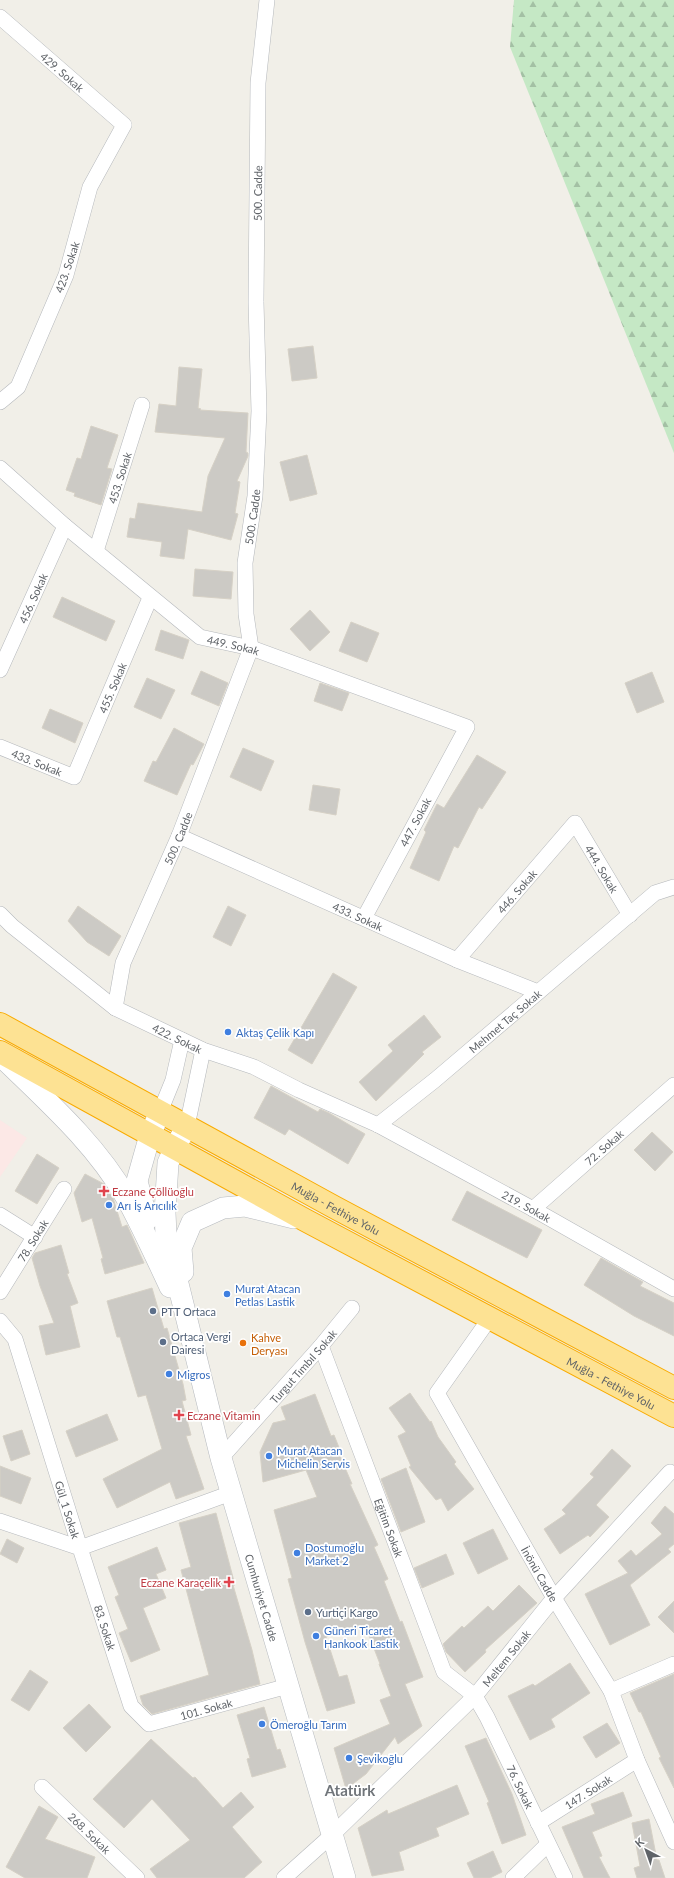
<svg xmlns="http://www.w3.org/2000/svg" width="674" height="1878" font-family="Lato,sans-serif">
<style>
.medical{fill:#fce8e6}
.forest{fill:url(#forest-firs)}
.building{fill:#cccac5;stroke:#d6d1c6}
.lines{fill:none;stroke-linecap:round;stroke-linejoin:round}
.street-casing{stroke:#b5b8bc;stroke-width:16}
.secondary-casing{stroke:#b6babf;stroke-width:22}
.highway-casing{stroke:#f9ab00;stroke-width:24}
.street{stroke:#fff;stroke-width:15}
.secondary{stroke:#fff;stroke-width:21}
.highway{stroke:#fde293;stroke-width:22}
.shop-dot{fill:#3f7fe0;stroke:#fff;stroke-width:1.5}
.health-dot{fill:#e0444e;stroke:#fff;stroke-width:1.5}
.service-dot{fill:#5c6f8a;stroke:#fff;stroke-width:1.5}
.food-dot{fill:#e8710a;stroke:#fff;stroke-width:1.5}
.labels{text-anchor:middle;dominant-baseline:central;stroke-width:3.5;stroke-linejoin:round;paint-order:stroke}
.street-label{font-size:11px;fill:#5f6368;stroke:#fff}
.shop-label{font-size:11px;fill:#366cbe;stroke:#fff;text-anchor:start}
.health-label{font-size:11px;fill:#be3a42;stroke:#fff;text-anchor:start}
.service-label{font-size:11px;fill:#4e5e75;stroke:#fff;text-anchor:start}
.food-label{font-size:11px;fill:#c56008;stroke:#fff;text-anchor:start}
.district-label{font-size:15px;font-weight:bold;fill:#70757a;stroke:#fff}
</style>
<defs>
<pattern id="forest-firs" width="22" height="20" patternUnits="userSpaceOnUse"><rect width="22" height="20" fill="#c5e8c5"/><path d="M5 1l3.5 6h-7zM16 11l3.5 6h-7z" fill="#a3c0a4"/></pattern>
</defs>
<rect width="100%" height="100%" fill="#f1efe8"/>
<path class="medical" d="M0 1120 27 1138 0 1177Z"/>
<path class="forest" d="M514 0H674V453L510 47Z"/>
<g class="building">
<path d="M313 346 317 378 292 381 288 349Z"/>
<path d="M179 367 202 369 198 408 201 409 200 410 248 413 246 452 248 453V456L237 481 240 482 235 513 238 514 231 540 188 529 184 559 160 556 162 542 127 537 130 518 135 519 138 503 202 512 208 476 225 438 155 432 159 404 176 406Z"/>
<path d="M91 426 118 435 107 468 112 469 101 505 74 496 75 493 66 490 77 458 81 459Z"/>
<path d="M307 455 317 494 290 501 280 462Z"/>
<path d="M195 569 233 572 231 599 193 596Z"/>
<path d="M62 597 115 621 106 641 53 617Z"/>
<path d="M310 610 330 632 310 651 290 629Z"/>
<path d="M351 622 379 633 367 662 339 651Z"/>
<path d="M161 630 189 640 183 659 155 650Z"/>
<path d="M201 671 228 683 219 706 191 694Z"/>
<path d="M652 672 664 702 637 713 625 683Z"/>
<path d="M147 678 175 690 161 719 134 707Z"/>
<path d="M320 683 349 693 342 711 314 701Z"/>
<path d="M50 709 83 723 75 743 42 728Z"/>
<path d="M174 728 204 744 193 765 191 764 177 795 144 781 153 761 156 762Z"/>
<path d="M243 748 274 761 261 791 230 777Z"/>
<path d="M477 755 506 772 482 809 479 807 458 848 454 846 439 881 410 868 426 832 424 830 437 804 444 808Z"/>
<path d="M313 785 340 789 336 815 309 810Z"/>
<path d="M78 906 121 936 109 956 87 942 68 921Z"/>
<path d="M228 906 246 915 231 946 213 937Z"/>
<path d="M333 973 357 987 312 1064 288 1050Z"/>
<path d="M424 1015 441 1037 422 1052 424 1054 376 1101 359 1082 393 1051 388 1045Z"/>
<path d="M271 1086 318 1112 320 1109 329 1113 365 1134 348 1164 289 1129 285 1135 254 1118Z"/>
<path d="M652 1132 673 1152 655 1171 634 1150Z"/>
<path d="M37 1154 59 1168 37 1204 15 1191Z"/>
<path d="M85 1174 104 1184 113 1198 122 1227 127 1225 144 1263 105 1274 101 1259 103 1258 92 1218 82 1222 74 1193Z"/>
<path d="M467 1191 542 1230 527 1258 452 1220Z"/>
<path d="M61 1245 69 1273 67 1274 78 1303 70 1306 80 1347 46 1355 39 1326 54 1323 40 1286 32 1258 35 1253Z"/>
<path d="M601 1258 643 1282 640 1286 674 1303V1336L634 1316 584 1285Z"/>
<path d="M152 1288 164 1329 167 1328 183 1384 186 1400 182 1401 191 1435 186 1436 204 1489 176 1499 170 1482 117 1508 103 1479 162 1449 146 1395 138 1397 120 1337H117L107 1301Z"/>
<path d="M410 1393 430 1422 431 1421 438 1437 456 1462 454 1464 474 1489 448 1511 441 1498 436 1500 409 1467 411 1466 398 1436 406 1432 389 1408Z"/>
<path d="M315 1394 331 1436 334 1435 342 1455 340 1456 352 1484H350L378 1545 374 1547 388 1579 384 1581 400 1622 402 1621 423 1677 405 1684 422 1726 398 1744 395 1737 366 1774 346 1789 334 1748 390 1724 380 1700 391 1696 379 1664H380L365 1625 326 1637 339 1677 347 1675 355 1703 327 1711 305 1642 288 1579 292 1578 274 1510 317 1497 306 1470 263 1482 260 1452 273 1423 286 1420 281 1407Z"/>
<path d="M107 1414 118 1440 76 1457 66 1431Z"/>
<path d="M22 1430 30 1454 11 1461 3 1436Z"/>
<path d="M612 1449 631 1466 596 1505 609 1517 590 1537 588 1535 560 1554 544 1529 566 1514 562 1510 594 1477 590 1474Z"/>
<path d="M0 1466 31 1478 21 1504 0 1496Z"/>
<path d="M406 1468 425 1522 401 1532 381 1479Z"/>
<path d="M665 1506 674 1514V1544L668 1549 671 1552 630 1585 650 1625 610 1645 585 1594 628 1573 618 1561 631 1550 636 1556 662 1534 651 1523Z"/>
<path d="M216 1513 235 1585H233L252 1650 260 1684 152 1714 143 1705 140 1696 209 1675 181 1570 191 1567 179 1523Z"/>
<path d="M493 1529 508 1559 478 1574 463 1543Z"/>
<path d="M7 1539 24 1548 17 1563 0 1554Z"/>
<path d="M157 1547 166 1570 156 1574 166 1598 143 1608 160 1650 131 1662 119 1633 128 1629 115 1597 119 1595 108 1567Z"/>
<path d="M446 1554 454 1574 422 1588 414 1568Z"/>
<path d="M519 1585 537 1603 485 1650 486 1652 465 1672 446 1652 443 1644 462 1626 464 1628 488 1606 493 1611Z"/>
<path d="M674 1601V1633L658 1617Z"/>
<path d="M570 1663 590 1693 551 1719 555 1727 530 1740 508 1696 533 1684 535 1686Z"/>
<path d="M30 1670 48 1682 29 1711 11 1700Z"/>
<path d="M674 1674V1788L659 1758 661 1757 641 1712H639L630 1693Z"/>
<path d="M89 1704 111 1727 86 1752 63 1728Z"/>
<path d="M264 1707 277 1750 280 1749 286 1767 252 1777 247 1759 250 1758 237 1715Z"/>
<path d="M607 1723 620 1743 596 1758 583 1737Z"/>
<path d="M486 1738 512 1794 526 1835 502 1844 487 1803 489 1802 465 1746Z"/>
<path d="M151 1739 193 1778 195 1777 223 1808 241 1792 254 1807 232 1827 262 1862 244 1878H157L150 1869 190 1840 152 1799 124 1828 93 1799Z"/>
<path d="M457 1785 469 1814 436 1828 439 1836 399 1852 404 1870 372 1876 358 1828 387 1810 388 1814Z"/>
<path d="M623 1792 632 1816 592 1832 602 1856 599 1857 610 1878H584L562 1827 595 1814 591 1804Z"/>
<path d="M39 1806 58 1817 45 1839 95 1857 87 1878H25L6 1867Z"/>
<path d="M649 1819 657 1860H659L665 1878H637L634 1868 640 1866 632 1823Z"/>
<path d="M493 1851 502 1872 490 1878H474L467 1863Z"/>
</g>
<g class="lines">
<defs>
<g id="street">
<path id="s1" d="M0 17 124 125 90 187 66 275 18 387 0 402"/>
<path id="s2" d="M0 468 65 526 200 637 251 648 467 727 364 918"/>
<path id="s3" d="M96 551 142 405"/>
<path id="s4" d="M0 670 65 526"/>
<path id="s5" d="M0 747 74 777 150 598"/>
<path id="s6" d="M179 836 457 960 538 992"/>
<path id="s7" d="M0 914 12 926 115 1008 203 1050 254 1067 299 1090 378 1125 533 1209 674 1289"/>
<path id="s8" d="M457 960 575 823 630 915"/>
<path id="s9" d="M115 1008 123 963 179 836 251 648 246 614 245 563 255 496 259 411 256 302 258 83 267 0"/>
<path d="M160 1112 173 1080 182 1040"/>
<path id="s10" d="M378 1125 435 1080 655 893 674 887"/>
<path d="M187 1126 203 1050"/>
<path id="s11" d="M533 1209 674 1085"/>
<path d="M0 1215 35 1237"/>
<path id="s12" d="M0 1292 64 1189"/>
<path id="s13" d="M490 1318 437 1393 554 1598 611 1691 637 1760 674 1842"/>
<path id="s14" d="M0 1321 15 1339 80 1548 231 1493"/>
<path id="s15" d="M321 1346 444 1672 475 1696 487 1717 565 1878"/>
<path id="s16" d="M221 1458 321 1346 352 1308"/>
<path id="s17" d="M0 1521 80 1548 131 1706 149 1724 288 1686"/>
<path d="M611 1691 674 1664"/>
<path id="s18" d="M42 1787 137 1878"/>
<path id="s19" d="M538 1823 637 1760"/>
<path id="s20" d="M284 1878 332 1835 475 1696 554 1598 670 1472"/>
<path d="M513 1878 548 1844"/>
</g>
<g id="secondary">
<path d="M3 1058C46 1100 96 1144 126 1197 142 1226 156 1257 170 1287"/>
<path id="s21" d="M187 1126 174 1149 168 1163 165 1213 166 1235 221 1458 345 1878"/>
<path d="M147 1220 137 1181 150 1135 160 1112"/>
<path d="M183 1272 181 1248 192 1222 223 1208 245 1206 294 1218"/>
</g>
<g id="highway">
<path id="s22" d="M0 1024 334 1207 674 1388"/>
<path id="s23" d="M0 1052 305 1220 674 1416"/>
</g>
</defs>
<use href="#street" class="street-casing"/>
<use href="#secondary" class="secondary-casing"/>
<use href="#highway" class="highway-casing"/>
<use href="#street" class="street"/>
<use href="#secondary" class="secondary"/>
<use href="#highway" class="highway"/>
</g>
<g class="shop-dot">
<circle cx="228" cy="1032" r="4"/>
<circle cx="109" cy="1205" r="4"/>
<circle cx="227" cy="1294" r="4"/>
<circle cx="169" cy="1374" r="4"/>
<circle cx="269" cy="1456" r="4"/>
<circle cx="297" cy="1553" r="4"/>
<circle cx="316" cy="1636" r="4"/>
<circle cx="262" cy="1724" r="4"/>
<circle cx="349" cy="1758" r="4"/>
</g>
<g class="health-dot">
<path d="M102 1185h4v4h4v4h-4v4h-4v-4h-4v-4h4z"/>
<path d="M177 1409h4v4h4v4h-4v4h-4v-4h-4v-4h4z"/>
<path d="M227 1576h4v4h4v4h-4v4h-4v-4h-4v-4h4z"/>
</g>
<g class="service-dot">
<circle cx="153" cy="1311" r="4"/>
<circle cx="163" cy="1342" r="4"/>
<circle cx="308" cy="1612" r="4"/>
</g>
<circle class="food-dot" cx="243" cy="1343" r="4"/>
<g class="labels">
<g class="street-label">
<text stroke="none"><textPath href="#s1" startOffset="83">429. Sokak</textPath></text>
<text stroke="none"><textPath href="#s9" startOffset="842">500. Cadde</textPath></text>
<text transform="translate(67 267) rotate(-71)">423. Sokak</text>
<text stroke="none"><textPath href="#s3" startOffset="77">453. Sokak</textPath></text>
<text stroke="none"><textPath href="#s9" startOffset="518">500. Cadde</textPath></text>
<text stroke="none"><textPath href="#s4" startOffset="79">456. Sokak</textPath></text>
<text stroke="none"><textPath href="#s2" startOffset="296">449. Sokak</textPath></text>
<text stroke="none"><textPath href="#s5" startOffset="177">455. Sokak</textPath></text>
<text stroke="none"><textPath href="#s5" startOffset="40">433. Sokak</textPath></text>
<text transform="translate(415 822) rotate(-62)">447. Sokak</text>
<text stroke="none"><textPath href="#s9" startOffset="182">500. Cadde</textPath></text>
<text stroke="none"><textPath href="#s8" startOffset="234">444. Sokak</textPath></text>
<text stroke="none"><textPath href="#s8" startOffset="91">446. Sokak</textPath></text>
<text stroke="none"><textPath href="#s6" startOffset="196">433. Sokak</textPath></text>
<text stroke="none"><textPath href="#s10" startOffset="164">Mehmet Taç Sokak</textPath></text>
<text stroke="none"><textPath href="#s7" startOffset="218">422. Sokak</textPath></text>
<text stroke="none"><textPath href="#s11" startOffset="94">72. Sokak</textPath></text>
<text stroke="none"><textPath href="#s7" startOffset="606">219. Sokak</textPath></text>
<text stroke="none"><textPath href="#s22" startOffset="383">Muğla - Fethiye Yolu</textPath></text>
<text stroke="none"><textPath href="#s12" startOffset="61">78. Sokak</textPath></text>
<text stroke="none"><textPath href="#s16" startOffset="123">Turgut Tımbıl Sokak</textPath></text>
<text stroke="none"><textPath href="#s23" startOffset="695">Muğla - Fethiye Yolu</textPath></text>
<text stroke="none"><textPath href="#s14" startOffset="202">Gül_1 Sokak</textPath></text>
<text stroke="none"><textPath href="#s15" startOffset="194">Eğitim Sokak</textPath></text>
<text stroke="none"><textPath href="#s13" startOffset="300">İnönü Cadde</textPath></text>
<text stroke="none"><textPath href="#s21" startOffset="489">Cumhuriyet Cadde</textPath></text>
<text stroke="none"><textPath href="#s17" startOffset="168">83. Sokak</textPath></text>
<text stroke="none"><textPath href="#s20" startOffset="313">Meltem Sokak</textPath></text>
<text stroke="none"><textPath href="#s17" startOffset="335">101. Sokak</textPath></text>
<text stroke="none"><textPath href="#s15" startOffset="489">76. Sokak</textPath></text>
<text stroke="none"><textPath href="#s19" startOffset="59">147. Sokak</textPath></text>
<text stroke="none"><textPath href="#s18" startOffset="66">268. Sokak</textPath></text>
</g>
<g class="shop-label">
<text x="236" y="1032">Aktaş Çelik Kapı</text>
<text x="117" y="1205">Arı İş Arıcılık</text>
<text x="235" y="1288">Murat Atacan<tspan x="235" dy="13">Petlas Lastik</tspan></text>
<text x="177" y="1374">Migros</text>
<text x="277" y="1450">Murat Atacan<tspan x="277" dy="13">Michelin Servis</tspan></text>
<text x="305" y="1547">Dostumoğlu<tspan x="305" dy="13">Market 2</tspan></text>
<text x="324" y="1630">Güneri Ticaret<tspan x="324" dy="13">Hankook Lastik</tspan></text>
<text x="270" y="1724">Ömeroğlu Tarım</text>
<text x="357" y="1758">Şevikoğlu</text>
</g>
<g class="health-label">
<text x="112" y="1191">Eczane Çöllüoğlu</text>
<text x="187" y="1415">Eczane Vitamin</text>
<text x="221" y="1582" text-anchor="end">Eczane Karaçelik</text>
</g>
<g class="service-label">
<text x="161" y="1311">PTT Ortaca</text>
<text x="171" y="1336">Ortaca Vergi<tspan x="171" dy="13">Dairesi</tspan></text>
<text x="316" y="1612">Yurtiçi Kargo</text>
</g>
<g class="food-label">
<text x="251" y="1337">Kahve<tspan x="251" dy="13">Deryası</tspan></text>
</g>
<g class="district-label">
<text x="350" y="1790">Atatürk</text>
</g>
</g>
<g transform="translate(646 1850) rotate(319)" stroke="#ffffff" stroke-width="3" paint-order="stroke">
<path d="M0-3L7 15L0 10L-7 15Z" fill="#5f6368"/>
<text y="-6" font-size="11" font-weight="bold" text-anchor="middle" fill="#5f6368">K</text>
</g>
</svg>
